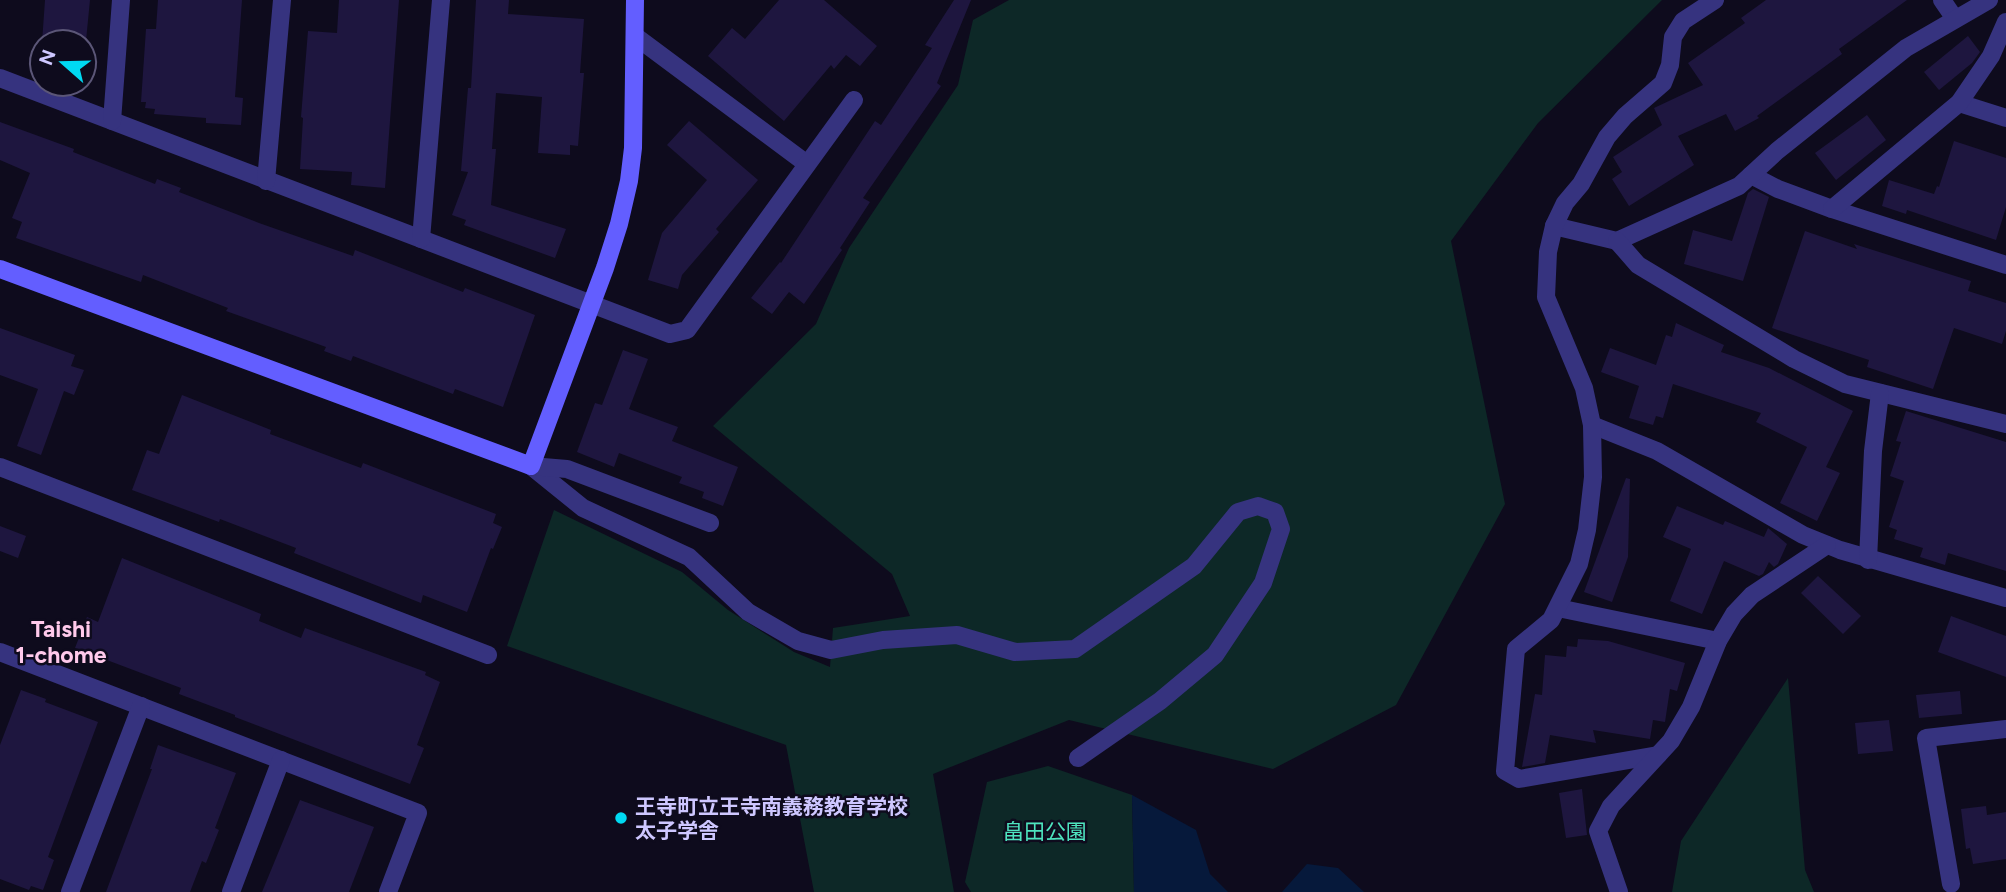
<svg xmlns="http://www.w3.org/2000/svg" width="2006" height="892" font-family="Figtree,'Noto Sans JP',sans-serif">
<style>
.green{fill:#0d2827}
.water{fill:#06193b}
.building{fill:#1e163f}
.lines{fill:none;stroke-linecap:round;stroke-linejoin:round}
.street{stroke:#36337f;stroke-width:18}
.secondary{stroke:#635eff;stroke-width:18}
.poi-dot{fill:#00d9f2;stroke:#0e0b1d;stroke-width:2.5}
.labels{text-anchor:middle;dominant-baseline:central;stroke-width:5;stroke-linejoin:round;paint-order:stroke}
.poi-label{font-size:21px;font-weight:bold;fill:#cec7ff;stroke:#0e0b1d;text-anchor:start}
.park-label{font-size:21px;fill:#4ee4bf;stroke:#0e0b1d}
.neighbourhood-label{font-size:23px;font-weight:bold;fill:#ffc9eb;stroke:#0e0b1d}
</style>
<rect width="100%" height="100%" fill="#0e0b1d"/>
<g class="green">
<path d="M1009 0H1662L1538 123 1451 241 1505 504 1396 705 1273 769 1069 720 933 774 954 892H814L786 745 507 646 554 510 682 572 728 610 794 652 830 667 833 628 910 616 892 574 713 426 816 324 849 248 958 85 973 20Z"/>
<path d="M1788 678 1805 870 1814 892H1672L1681 841Z"/>
<path d="M1048 766 1132 795 1134 892H971L965 882 987 782Z"/>
</g>
<g class="water">
<path d="M1132 795 1196 830 1210 874 1228 892H1134Z"/>
<path d="M1307 864 1338 868 1364 892H1282Z"/>
</g>
<g class="building">
<path d="M45 0H90L84 61V42H42V71H40Z"/>
<path d="M158 0H242L235 97 243 98 241 125 206 123V118L154 114 155 109 145 108 146 102H141L146 29H156Z"/>
<path d="M339 0H399L385 188 351 185 352 172 300 169 303 118 301 117 308 31 337 33Z"/>
<path d="M476 0H509L508 14 584 19 580 73H584L578 146 570 145V155L538 153 542 97 496 93 492 149H496L491 205 566 229 555 258 464 225 466 220 452 215 468 172 461 171 468 88H471Z"/>
<path d="M779 0H824L877 46 860 66 846 55 834 69 831 65 784 121 708 56 732 28 745 39Z"/>
<path d="M954 0H971L937 83 941 86 863 198 870 202 840 248 842 250 804 304 789 292 772 314 751 298 780 262 781 263 875 121 881 125 932 48 925 45Z"/>
<path d="M1766 0H1907L1839 49 1842 54 1757 116 1759 118 1735 131 1726 114 1678 136 1694 165 1629 206 1612 179 1622 172 1613 157 1662 125 1654 108 1703 85 1688 63 1745 23 1741 18Z"/>
<path d="M1968 36 1980 52 1972 63 1939 90 1924 72Z"/>
<path d="M1867 115 1886 140 1836 180 1815 153Z"/>
<path d="M689 121 758 180 716 229 719 232 682 275 678 289 648 280 662 233 707 180 667 145Z"/>
<path d="M0 122 74 149 73 152 155 184 157 179 181 188 179 192 259 223 353 256 355 250 463 292 465 288 535 315 503 407 455 389 453 394 353 356 351 361 324 351 326 347 226 311 228 308 143 275 141 282 16 238 22 222 12 218 30 173 0 160Z"/>
<path d="M1954 141 2006 158V207L1996 240 1907 210 1906 214 1882 206 1889 180 1934 194 1937 186 1939 187Z"/>
<path d="M1753 189 1769 197 1743 281 1684 264 1693 230 1732 241 1748 193Z"/>
<path d="M1805 231 1857 249 1854 244 1971 281 1968 291 2006 303V331L2002 344 1954 328 1933 389 1867 367 1869 360 1772 328Z"/>
<path d="M1676 323 1724 345 1721 352 1769 368 1853 411 1826 467 1840 473 1817 521 1780 503 1807 447 1756 422 1761 413 1673 384 1663 418 1656 416 1653 425 1629 418 1639 386 1601 372 1610 348 1656 365 1666 335 1672 337Z"/>
<path d="M0 328 75 355 71 366 84 370 74 395 64 391 41 455 17 446 38 389 0 375Z"/>
<path d="M623 350 648 359 629 409 678 427 672 441 738 467 723 506 702 498 704 492 679 483 682 477 619 453 614 467 577 452 595 403 602 405Z"/>
<path d="M182 395 271 430 270 434 361 468 363 463 496 514 493 523 502 527 493 549 491 548 467 612 423 595 421 603 294 553 296 548 220 519 219 522 132 490 147 450 159 454Z"/>
<path d="M1906 411 2006 442V571L1948 553 1945 565 1920 557 1923 548 1894 539 1897 530 1889 527 1904 481 1890 476 1901 442 1896 441Z"/>
<path d="M1626 478 1630 479 1628 557 1612 602 1584 592Z"/>
<path d="M1677 506 1723 525 1725 521 1764 537 1768 528 1787 544 1778 564 1774 567 1769 562 1763 574 1759 576 1724 561 1702 614 1670 601 1691 549 1663 537Z"/>
<path d="M0 526 26 536 18 558 0 551Z"/>
<path d="M122 558 261 614 259 621 301 638 305 628 426 672 425 675 440 682 417 745 424 748 410 784 235 717V715L179 694 181 688 75 648 87 617 98 622Z"/>
<path d="M1818 576 1861 616 1843 634 1801 593Z"/>
<path d="M1951 616 2006 636V677L1938 652Z"/>
<path d="M1578 639 1608 641 1685 663 1677 691 1670 689 1665 722 1653 720 1650 739 1593 730 1596 743 1550 735 1545 763 1522 767 1535 694 1542 695 1545 655 1566 657 1567 646 1577 647Z"/>
<path d="M21 690 46 699 45 702 98 722 48 857 54 860 43 890 31 886 29 890 0 879V745Z"/>
<path d="M1960 691 1962 714 1919 718 1916 695Z"/>
<path d="M1889 720 1893 751 1858 754 1855 723Z"/>
<path d="M158 745 236 773 215 828 219 830 206 863 202 861 190 892H106L152 769H150Z"/>
<path d="M1582 789 1587 835 1566 838 1559 793Z"/>
<path d="M300 800 374 827 349 892H262Z"/>
<path d="M1986 806 1987 815 2006 812V859L1973 864 1970 848 1966 849 1961 809Z"/>
</g>
<g class="lines">
<g class="street">
<path d="M1942 0 1955 19"/>
<path d="M635 36 807 164"/>
<path d="M0 78 670 334 687 330 854 100"/>
<path d="M1959 103 2006 118"/>
<path d="M112 121 121 0"/>
<path d="M1751 175 1778 189 1832 209 2006 265"/>
<path d="M266 181 282 0"/>
<path d="M1832 209 1959 103 1991 56 2006 22"/>
<path d="M1554 226 1617 241 1739 186 1777 151 1906 48 1989 0"/>
<path d="M421 239 441 0"/>
<path d="M1617 241 1638 265 1794 359 1845 384 2006 424"/>
<path d="M1592 425 1657 451 1803 535 1840 550 2006 598"/>
<path d="M531 466 583 508 689 557 748 612 798 641 831 650 883 640 957 635 1015 652 1075 649 1194 566 1238 512 1258 506 1275 512 1281 529 1263 583 1215 655 1160 701 1078 758"/>
<path d="M531 466 567 469 710 523"/>
<path d="M0 467 488 655"/>
<path d="M1868 560 1873 451 1880 393"/>
<path d="M1558 608 1718 641"/>
<path d="M0 652 418 813 388 892"/>
<path d="M1658 755 1519 779 1505 771 1516 649 1551 620 1579 564 1587 530 1593 477 1592 425 1584 388 1546 297 1548 252 1554 226 1565 203 1581 184 1607 137 1625 116 1663 83 1670 65 1673 37 1683 21 1715 0"/>
<path d="M1951 884 1926 738 2006 729"/>
<path d="M70 892 141 706"/>
<path d="M231 892 281 760"/>
<path d="M1619 892 1598 831 1611 806 1671 741 1691 707 1718 641 1734 614 1752 595 1827 545"/>
</g>
<path class="secondary" d="M0 269 531 466 605 268 619 224 629 181 633 148 635 0"/>
</g>
<circle class="poi-dot" cx="621" cy="818" r="7"/>
<g class="labels">
<g class="poi-label">
<text x="635" y="806">王寺町立王寺南義務教育学校<tspan x="635" dy="24">太子学舎</tspan></text>
</g>
<g class="park-label">
<text x="1045" y="831">畠田公園</text>
</g>
<g class="neighbourhood-label">
<text x="61" y="629">Taishi<tspan x="61" dy="26">1-chome</tspan></text>
</g>
</g>
<g transform="translate(63 63) rotate(290)"><circle r="33" fill="#0e0b1d" stroke="#5b5677" stroke-width="2"/>
<path d="M0-5L12 26L0 18L-12 26Z" fill="#00d9f2"/>
<text y="-10" font-size="19" font-weight="bold" text-anchor="middle" fill="#cec7ff">N</text>
</g>
</svg>
